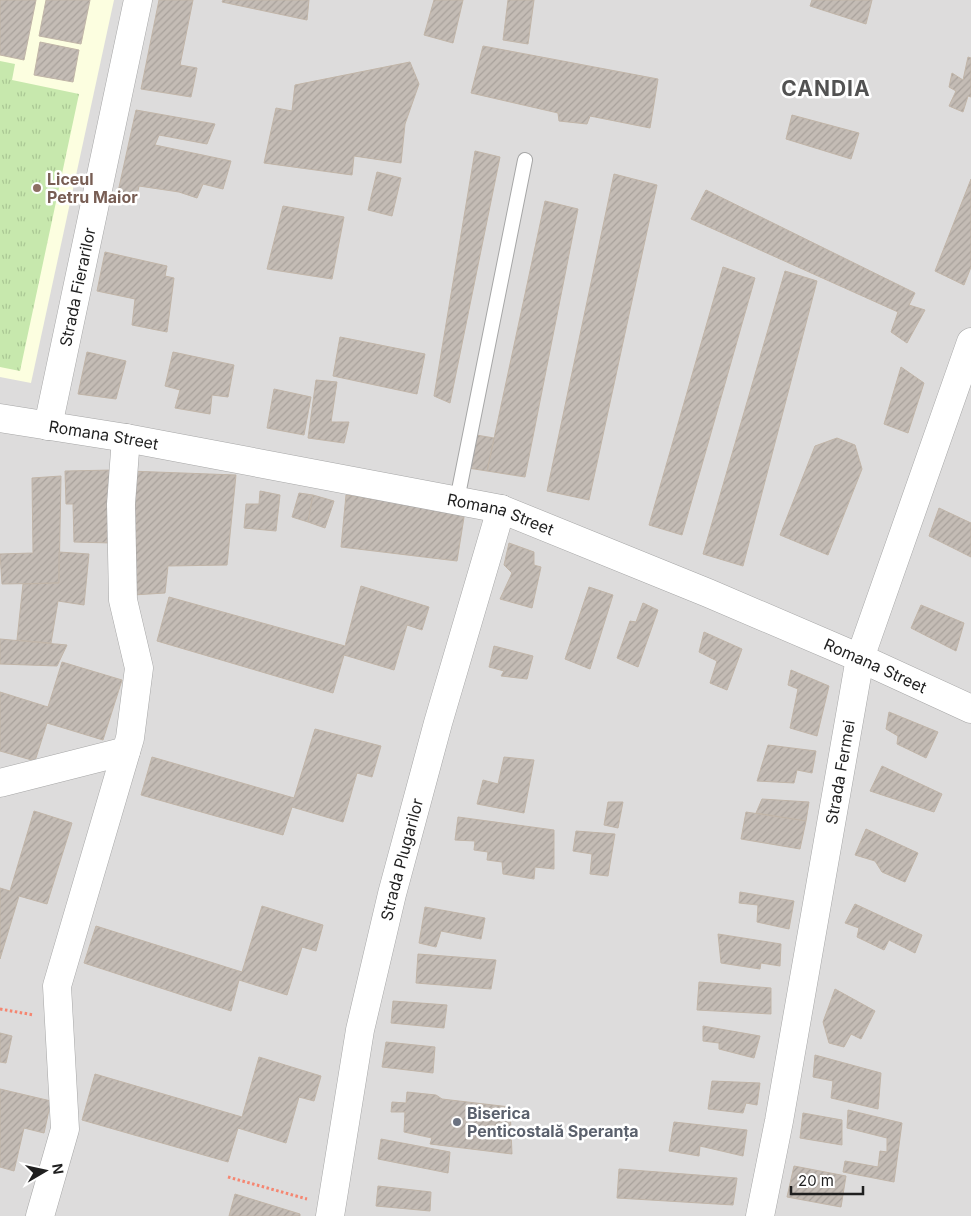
<svg xmlns="http://www.w3.org/2000/svg" width="971" height="1216" font-family="Inter,sans-serif">
<style>
.residential{fill:#dddcdc}
.education{fill:#fcfee0}
.grass{fill:url(#grass-tufts)}
.building{fill:url(#building-hatch);stroke:#c1b5a8}
.lines{fill:none;stroke-linecap:round;stroke-linejoin:round}
.lane-casing{stroke:#a6a6a6;stroke-width:16}
.street-casing{stroke:#a6a6a6;stroke-width:29}
.path{stroke:#f58671;stroke-width:3;stroke-dasharray:2.5 2.5;stroke-linecap:butt}
.lane{stroke:#fff;stroke-width:14}
.street{stroke:#fff;stroke-width:28}
.education-dot{fill:#8d6e63;stroke:#fff;stroke-width:2}
.worship-dot{fill:#6b7280;stroke:#fff;stroke-width:2}
.labels{text-anchor:middle;dominant-baseline:central;stroke-width:5;stroke-linejoin:round;paint-order:stroke}
.education-label{font-size:16px;font-weight:bold;fill:#785e54;stroke:#fff;text-anchor:start}
.street-label{font-size:16px;fill:#1f1f1f;stroke:#fff}
.worship-label{font-size:16px;font-weight:bold;fill:#5b616d;stroke:#fff;text-anchor:start}
.district-label{font-size:21px;font-weight:bold;letter-spacing:1px;fill:#525252;stroke:#fff}
</style>
<defs>
<pattern id="grass-tufts" width="24" height="20" patternUnits="userSpaceOnUse" patternTransform="scale(1.25)"><rect width="24" height="20" fill="#c7e8ad"/><path d="M3 7l-1-3M5 7V3M7 7l1-3M15 17l-1-3M17 17v-4M19 17l1-3" fill="none" stroke="#aac794"/></pattern>
<pattern id="building-hatch" width="6" height="6" patternUnits="userSpaceOnUse" patternTransform="scale(1.25)"><rect width="6" height="6" fill="#c4bcb5"/><path d="M-1 1l2-2M0 6l6-6M5 7l2-2" fill="none" stroke="#a8a19b"/></pattern>
</defs>
<rect width="100%" height="100%" fill="#efede6"/>
<rect class="residential" x="0" y="0" width="971" height="1216"/>
<path class="education" d="M0 0H114L31 383 0 377Z"/>
<path class="grass" d="M0 61 15 64 12 80 79 94 20 371 0 367Z"/>
<g class="building">
<path d="M0 0H36L24 60 0 55Z"/>
<path d="M46 0H90L81 44 39 36Z"/>
<path d="M159 0H193L180 65 197 68 191 97 141 89Z"/>
<path d="M223 0H309L307 20 222 2Z"/>
<path d="M434 0H463L453 43 424 35Z"/>
<path d="M508 0H534L528 44 503 40Z"/>
<path d="M812 0H872L866 24 810 6Z"/>
<path d="M40 42 79 50 73 82 34 75Z"/>
<path d="M483 46 658 79 650 128 590 116 587 124 559 121 558 113 471 93Z"/>
<path d="M968 57 971 58V97L968 96 963 112 949 106 956 91 949 87 952 73 963 80Z"/>
<path d="M410 62 419 84 405 124 401 163 354 156 352 175 264 163 276 108 292 111 295 85Z"/>
<path d="M136 110 215 124 207 144 159 135 155 145 231 161 223 189 203 184 197 198 179 192 139 186 135 205 116 201Z"/>
<path d="M792 115 859 133 851 159 786 139Z"/>
<path d="M475 151 500 157 450 403 434 396Z"/>
<path d="M377 172 401 178 392 216 368 210Z"/>
<path d="M614 174 657 185 589 500 547 491Z"/>
<path d="M971 179V267L964 285 935 271Z"/>
<path d="M706 190 915 293 909 305 925 310 907 343 891 332 898 312 691 219Z"/>
<path d="M545 201 578 209 525 477 487 471Z"/>
<path d="M283 206 344 217 332 279 267 269Z"/>
<path d="M105 252 167 266 165 276 174 278 167 332 132 325 135 299 97 291Z"/>
<path d="M723 267 755 278 682 535 649 525Z"/>
<path d="M785 271 817 281 743 566 703 554Z"/>
<path d="M340 337 425 354 417 394 333 376Z"/>
<path d="M87 352 126 361 116 399 78 394Z"/>
<path d="M173 352 234 365 228 397 212 395 210 414 175 408 180 390 165 386Z"/>
<path d="M901 367 924 383 908 433 884 424Z"/>
<path d="M316 380 337 382 331 422H349L344 443 308 438Z"/>
<path d="M274 389 311 397 304 435 267 428Z"/>
<path d="M476 435 494 438 487 471 468 468Z"/>
<path d="M837 438 855 445 862 469 828 555 780 535 815 446Z"/>
<path d="M114 470 112 543 74 542 73 504H66L65 471Z"/>
<path d="M129 471 236 475 227 565 168 566 165 593 133 595Z"/>
<path d="M61 476 59 583 2 584 0 554 33 553 32 478Z"/>
<path d="M260 491 280 495 276 531 244 528 246 504H259Z"/>
<path d="M299 493 313 495 308 522 292 517Z"/>
<path d="M313 495 334 501 325 528 308 522Z"/>
<path d="M346 495 465 511 457 561 341 547Z"/>
<path d="M939 508 971 523V557L929 536Z"/>
<path d="M509 543 534 552V565L541 567 532 608 500 599 512 573 504 565Z"/>
<path d="M59 552 89 554 84 605 58 601 51 643 17 640 23 584 59 583Z"/>
<path d="M361 586 429 607 422 630 407 625 394 670 344 655 333 693 157 641 169 597 345 646Z"/>
<path d="M589 587 613 595 590 669 565 659Z"/>
<path d="M643 603 658 610 638 667 617 658 630 621 636 622Z"/>
<path d="M921 605 964 623 956 651 911 628Z"/>
<path d="M704 632 742 649 727 690 710 683 717 661 699 652Z"/>
<path d="M0 639 67 645 57 666 0 664Z"/>
<path d="M494 646 533 656 527 679 501 676 504 671 489 667Z"/>
<path d="M62 662 122 680 103 740 47 723 35 761 0 751V692L48 707Z"/>
<path d="M791 670 829 686 817 736 790 728 798 689 788 685Z"/>
<path d="M889 712 938 732 926 758 897 744 898 736 886 729Z"/>
<path d="M315 729 381 746 372 777 357 773 343 822 292 807 283 835 141 795 152 757 294 798Z"/>
<path d="M768 745 816 751 812 773 797 770 794 783 757 781Z"/>
<path d="M504 757 534 760 524 813 477 804 483 780 498 784Z"/>
<path d="M882 766 942 794 934 812 870 791Z"/>
<path d="M762 799 809 802 806 821 756 813Z"/>
<path d="M608 802H623L618 828 604 825Z"/>
<path d="M34 811 72 823 47 904 19 896 0 959V888L10 891Z"/>
<path d="M746 812 806 821 800 849 741 839Z"/>
<path d="M458 817 554 830V869L535 867 534 879 503 874 502 862 487 860 488 852 474 850 475 841 455 840Z"/>
<path d="M866 829 918 853 905 882 882 872 875 861 855 855Z"/>
<path d="M576 831 615 834 608 876 590 874 592 854 573 851Z"/>
<path d="M740 892 794 901 789 929 757 922 758 905 739 903Z"/>
<path d="M855 904 922 935 915 953 889 940 884 950 857 937 859 928 845 923Z"/>
<path d="M262 906 323 925 316 951 302 947 287 995 239 980 231 1011 84 963 96 926 242 972Z"/>
<path d="M425 907 485 918 481 939 441 931 436 947 419 943Z"/>
<path d="M718 934 781 944 780 966 761 963 760 969 721 963Z"/>
<path d="M418 954 496 960 491 989 416 983Z"/>
<path d="M699 982 771 988V1014L697 1010Z"/>
<path d="M835 989 875 1011 861 1039 851 1034 844 1047 829 1043 823 1022Z"/>
<path d="M393 1001 447 1005 444 1028 391 1023Z"/>
<path d="M703 1026 760 1036 754 1058 719 1049V1043L703 1041Z"/>
<path d="M0 1033 12 1036 6 1063 0 1062Z"/>
<path d="M386 1042 435 1047 433 1073 382 1067Z"/>
<path d="M815 1055 881 1073 878 1109 831 1098 833 1081 813 1077Z"/>
<path d="M259 1057 321 1076 314 1101 299 1097 286 1143 238 1128 228 1162 82 1120 95 1074 242 1117Z"/>
<path d="M712 1081 760 1083 757 1105 746 1103 743 1113 708 1109Z"/>
<path d="M0 1089 51 1101 44 1133 24 1128 14 1171 0 1167Z"/>
<path d="M407 1092 436 1095 442 1099 510 1107 512 1154 430 1144 432 1138 404 1132 405 1112H391L392 1102 406 1103Z"/>
<path d="M848 1110 902 1123 894 1182 843 1172 845 1161 878 1167 880 1151 887 1152V1138L847 1128Z"/>
<path d="M803 1113 842 1120V1145L800 1138Z"/>
<path d="M674 1122 747 1130 743 1156 700 1146 699 1156 669 1151Z"/>
<path d="M381 1139 450 1152 448 1173 378 1159Z"/>
<path d="M794 1166 846 1176 841 1207 787 1197Z"/>
<path d="M619 1169 737 1178 733 1205 617 1198Z"/>
<path d="M378 1186 431 1192 430 1211 376 1206Z"/>
<path d="M235 1194 300 1214V1216H229Z"/>
</g>
<g class="lines">
<defs>
<path id="lane" d="M457 500 525 160"/>
<g id="street">
<path id="s1" d="M0 418 126 438 501 509 708 593 860 658 971 709"/>
<path id="s2" d="M48 426 138 0"/>
<path d="M0 783 126 751"/>
<path d="M40 1216 65 1129 57 986 130 738 139 668 123 600 121 504 126 438"/>
<path id="s3" d="M330 1216 360 1030 392 894 438 723 501 509"/>
<path id="s4" d="M760 1216 779 1121 860 658 971 342"/>
</g>
</defs>
<use href="#lane" class="lane-casing"/>
<use href="#street" class="street-casing"/>
<g class="path">
<path d="M0 1009 34 1015"/>
<path d="M228 1177 307 1199"/>
</g>
<use href="#lane" class="lane"/>
<use href="#street" class="street"/>
</g>
<circle class="education-dot" cx="37" cy="188" r="5"/>
<circle class="worship-dot" cx="457" cy="1122" r="5"/>
<g class="labels">
<g class="education-label">
<text x="47" y="179">Liceul<tspan x="47" dy="18">Petru Maior</tspan></text>
</g>
<g class="street-label">
<text stroke="none"><textPath href="#s2" startOffset="142">Strada Fierarilor</textPath></text>
<text stroke="none"><textPath href="#s1" startOffset="105">Romana Street</textPath></text>
<text stroke="none"><textPath href="#s1" startOffset="510">Romana Street</textPath></text>
<text stroke="none"><textPath href="#s1" startOffset="915">Romana Street</textPath></text>
<text stroke="none"><textPath href="#s4" startOffset="451">Strada Fermei</textPath></text>
<text stroke="none"><textPath href="#s3" startOffset="364">Strada Plugarilor</textPath></text>
</g>
<g class="worship-label">
<text x="467" y="1113">Biserica<tspan x="467" dy="18">Penticostală Speranța</tspan></text>
</g>
<g class="district-label">
<text x="826" y="88">CANDIA</text>
</g>
</g>
<g transform="translate(45 1171) rotate(81)" stroke="#ffffff" stroke-width="4" paint-order="stroke">
<path d="M0-4L9 19L0 12L-9 19Z" fill="#1f1f1f"/>
<text y="-8" font-size="14" font-weight="bold" text-anchor="middle" fill="#1f1f1f">N</text>
</g>
<path d="M791 1186v8h72v-8" fill="none" stroke="#1f1f1f" stroke-width="2.5"/>
<text x="798" y="1186" font-size="15" fill="#1f1f1f" stroke="#ffffff" stroke-width="4" paint-order="stroke">20 m</text>
</svg>
